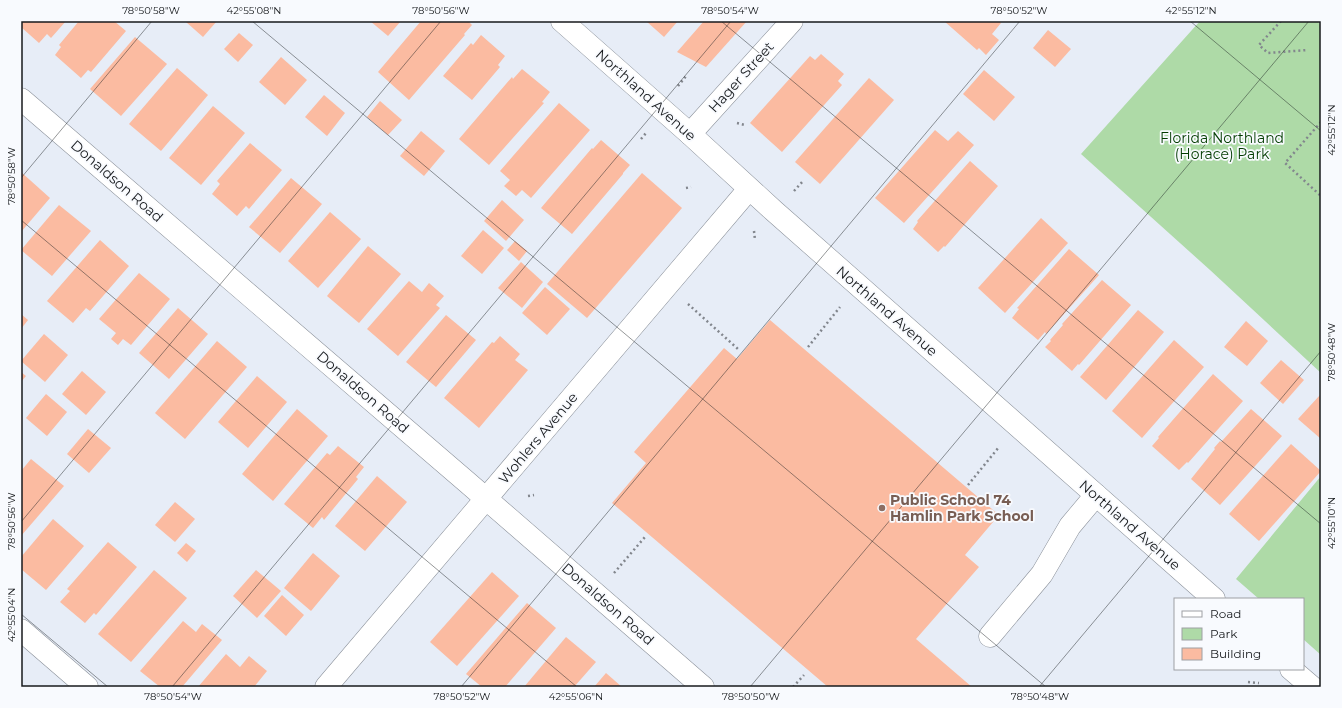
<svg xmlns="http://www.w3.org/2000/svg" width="1342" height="708" font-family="Montserrat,sans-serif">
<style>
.green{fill:#aedaa7}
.building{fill:#fbbba1}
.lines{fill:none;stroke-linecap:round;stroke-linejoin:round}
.minor-casing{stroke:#8b919a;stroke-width:23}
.path{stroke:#82868d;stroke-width:2.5;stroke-dasharray:2 3;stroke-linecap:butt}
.minor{stroke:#fff;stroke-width:22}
.ticks{fill:none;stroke:#171a1d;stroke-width:1;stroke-opacity:0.45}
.education-dot{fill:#8d6e63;stroke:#f8fafe;stroke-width:1.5}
.labels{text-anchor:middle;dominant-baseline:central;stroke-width:3.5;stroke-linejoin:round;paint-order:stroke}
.street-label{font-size:14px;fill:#171a1d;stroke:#f8fafe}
.park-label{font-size:14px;fill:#023c00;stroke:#f8fafe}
.education-label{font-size:14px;font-weight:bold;fill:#785e54;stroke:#f8fafe;text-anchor:start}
.neatline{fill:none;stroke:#171a1d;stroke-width:1.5}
.ticks-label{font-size:10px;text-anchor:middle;fill:#171a1d}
</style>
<rect width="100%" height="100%" fill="#e7edf7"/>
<g class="green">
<path d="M1200 21H1317L1321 25V373L1210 270 1081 154Z"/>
<path d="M1321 476V655L1303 639V599H1259L1236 579Z"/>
</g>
<g class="building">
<path d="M21 21H66L51 38 47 34 39 43 21 27Z"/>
<path d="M79 21H114L126 31 91 72 88 70 81 78 55 55 61 47 59 45Z"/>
<path d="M187 21H217L203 37 186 22Z"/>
<path d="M370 21H401L388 36Z"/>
<path d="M421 21H468L472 25 464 34 465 35 409 100 378 72Z"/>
<path d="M646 21H678L664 37Z"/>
<path d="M704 21H747L706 67 677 52Z"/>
<path d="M944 21H999L1001 23 992 34 999 40 986 55 979 48 977 50Z"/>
<path d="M1048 30 1071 49 1055 67 1033 48Z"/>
<path d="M239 33 253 45 238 62 224 49Z"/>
<path d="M481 35 505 56 498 65 500 67 472 100 443 76 471 43 473 45Z"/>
<path d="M135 37 167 64 121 116 90 89Z"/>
<path d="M821 54 844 74 838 81 842 85 782 152 750 123 810 56 815 60Z"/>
<path d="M281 57 307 80 285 105 259 82Z"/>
<path d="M177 68 208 95 161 151 129 124Z"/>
<path d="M522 69 550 92 542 102 544 103 489 165 459 139 512 77 513 79Z"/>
<path d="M984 70 1015 97 994 121 963 94Z"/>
<path d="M869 78 894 100 820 184 795 162Z"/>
<path d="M324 95 345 113 327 136 305 117Z"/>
<path d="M380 101 402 120 388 135 367 117Z"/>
<path d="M559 103 590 130 531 198 522 190 516 196 504 186 510 180 500 171Z"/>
<path d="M213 106 245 133 201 185 169 158Z"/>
<path d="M935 130 948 141 958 131 974 145 904 223 875 198Z"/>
<path d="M421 131 445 151 424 176 400 156Z"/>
<path d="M601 140 630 165 623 173V174L572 234 541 208 592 148 593 149Z"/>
<path d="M250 143 282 170 249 209 246 206 237 216 212 194 220 184 217 181Z"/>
<path d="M970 161 998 186 945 247 944 246 938 252 913 229 918 222 917 221Z"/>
<path d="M21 172 50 198 21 232Z"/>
<path d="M642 173 682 208 587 318 547 284Z"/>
<path d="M291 178 322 204 280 253 249 227Z"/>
<path d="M502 200 524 220 506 241 484 221Z"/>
<path d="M59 205 91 231 52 276 21 250Z"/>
<path d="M330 212 361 239 318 288 288 261Z"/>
<path d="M1041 218 1068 243 1005 313 978 288Z"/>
<path d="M483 230 504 248 482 274 461 256Z"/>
<path d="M100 240 129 266 90 311 86 308 73 323 47 301Z"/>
<path d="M515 241 527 251 519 261 507 250Z"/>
<path d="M368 246 401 274 359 323 327 296Z"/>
<path d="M1069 249 1099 275 1046 334 1045 332 1038 340 1012 318 1019 309 1017 308Z"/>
<path d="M521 262 543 282 522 308 498 288Z"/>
<path d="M139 273 170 299 131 345 123 339 118 345 111 339 116 333 99 319Z"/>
<path d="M1102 280 1131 305 1079 365 1078 364 1072 371 1045 347 1051 341 1050 340 1063 325 1062 324Z"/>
<path d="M409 281 422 292 429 283 444 296 436 305 440 308 398 356 367 329Z"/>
<path d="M545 287 570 309 547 335 522 313Z"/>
<path d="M178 308 208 334 169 379 139 353Z"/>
<path d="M1138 310 1164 332 1106 400 1080 377Z"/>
<path d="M21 314 28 320 21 329Z"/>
<path d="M446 315 476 340 436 387 406 362Z"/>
<path d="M770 320 999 515 965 555 979 567 916 639 972 687H828L612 503 646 463 634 452 724 348 737 359Z"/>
<path d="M1246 321 1268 341 1247 366 1224 347Z"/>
<path d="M44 334 68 355 45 382 21 361Z"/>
<path d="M500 336 520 354 515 360 528 370 479 428 444 398 492 342 494 343Z"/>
<path d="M1174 340 1204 367 1142 438 1112 411Z"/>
<path d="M217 341 247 367 185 439 155 413Z"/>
<path d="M1281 360 1304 380 1283 404 1260 383Z"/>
<path d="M82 371 106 392 86 415 62 394Z"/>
<path d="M21 372 26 376 21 382Z"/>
<path d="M1213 374 1243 401 1188 463 1187 462 1179 470 1152 446 1159 438 1158 437Z"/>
<path d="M257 376 287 402 248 448 218 422Z"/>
<path d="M46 394 67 412 47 436 26 418Z"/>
<path d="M1320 395 1321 396V439L1298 419Z"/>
<path d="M297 409 328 436 273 501 242 474Z"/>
<path d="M1251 409 1282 436 1220 505 1191 479 1215 449 1214 448 1220 441 1221 442Z"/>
<path d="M88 429 111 448 89 473 67 454Z"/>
<path d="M1291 444 1321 471 1259 541 1229 514Z"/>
<path d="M338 446 364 467 356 477 358 479 324 520 322 517 313 528 284 504 327 453 330 455Z"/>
<path d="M31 459 64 486 21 536V471Z"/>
<path d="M377 476 407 502 365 551 335 526Z"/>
<path d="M175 502 195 519 175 542 155 525Z"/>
<path d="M53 519 84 546 46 590 21 569V557Z"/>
<path d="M108 542 137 567 96 615 94 613 85 623 60 602 70 591 67 589Z"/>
<path d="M186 543 196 551 187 562 177 553Z"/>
<path d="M313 553 340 576 311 611 284 588Z"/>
<path d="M154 570 187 598 131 662 98 634Z"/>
<path d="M256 570 281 591 257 618 233 596Z"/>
<path d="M492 572 519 596 457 666 430 642Z"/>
<path d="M282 595 304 615 286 636 264 616Z"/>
<path d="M527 603 556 628 505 687H482L466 674Z"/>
<path d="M183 621 196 632 202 624 222 640 182 687H160L140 671Z"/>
<path d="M566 637 596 662 574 687H524Z"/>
<path d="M226 654 240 667 249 656 267 671 254 687H198Z"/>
<path d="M606 673 622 687H594Z"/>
</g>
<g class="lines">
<defs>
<g id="minor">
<path d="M562 21 690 134 774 211 1214 599"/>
<path d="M21 99 468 483 703 687"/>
<path d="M690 134 792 21"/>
<path d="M21 630 87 687"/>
<path d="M990 636 1042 574 1070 526 1096 495"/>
<path d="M1291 669 1312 687"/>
<path d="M326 687 749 189"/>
</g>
</defs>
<use href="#minor" class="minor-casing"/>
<g class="path">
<path d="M1281 21 1259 45 1268 53 1308 50"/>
<path d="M678 86 687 75"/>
<path d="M1321 122 1285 163 1321 196"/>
<path d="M737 123 745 125"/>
<path d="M641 139 646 133"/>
<path d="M686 188 691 187"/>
<path d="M794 191 803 181"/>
<path d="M754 231 755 240"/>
<path d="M688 304 738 349"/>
<path d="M808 347 840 307"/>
<path d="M968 485 999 447"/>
<path d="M528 496 534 495"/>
<path d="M614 573 645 537"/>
<path d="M1248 682 1259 683"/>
<path d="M793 687 804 675"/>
</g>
<use href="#minor" class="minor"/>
</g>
<path class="ticks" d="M252 21 1046 687M721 21 1321 524M1190 21 1321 131M21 178 152 21M21 220 577 687M21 522 441 21M21 614 108 687M172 687 731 21M461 687 1020 21M750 687 1309 21M1039 687 1321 351"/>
<circle class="education-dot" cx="882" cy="508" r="4"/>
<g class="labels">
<g class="street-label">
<text transform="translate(741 77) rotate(-48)">Hager Street</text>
<text transform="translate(646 95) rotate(42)">Northland Avenue</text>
<text transform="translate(117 181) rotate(41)">Donaldson Road</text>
<text transform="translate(887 311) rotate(41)">Northland Avenue</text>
<text transform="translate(363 392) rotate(41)">Donaldson Road</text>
<text transform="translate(538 438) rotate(-50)">Wohlers Avenue</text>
<text transform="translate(1130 525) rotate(41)">Northland Avenue</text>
<text transform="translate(608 604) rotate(41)">Donaldson Road</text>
</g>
<g class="park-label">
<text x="1222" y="138">Florida Northland<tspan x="1222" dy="16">(Horace) Park</tspan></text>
</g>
<g class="education-label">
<text x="890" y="500">Public School 74<tspan x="890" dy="16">Hamlin Park School</tspan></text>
</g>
</g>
<rect width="1342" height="708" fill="none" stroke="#f8fafe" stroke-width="44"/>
<rect x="1174" y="598" width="130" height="72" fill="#f8fafe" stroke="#9ea0a4"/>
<rect x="1182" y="611" width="20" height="6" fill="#ffffff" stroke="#9ea0a4"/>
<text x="1210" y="618" font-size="12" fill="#171a1d">Road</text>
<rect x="1182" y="628" width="20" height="12" fill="#aedaa7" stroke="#9ea0a4"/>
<text x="1210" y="638" font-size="12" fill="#171a1d">Park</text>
<rect x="1182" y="648" width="20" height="12" fill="#fbbba1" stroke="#9ea0a4"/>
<text x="1210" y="658" font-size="12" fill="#171a1d">Building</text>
<rect x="22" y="22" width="1298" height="664" class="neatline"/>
<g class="ticks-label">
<text x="151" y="14">78°50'58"W</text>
<text x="254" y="14">42°55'08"N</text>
<text x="441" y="14">78°50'56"W</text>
<text x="730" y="14">78°50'54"W</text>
<text x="1019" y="14">78°50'52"W</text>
<text x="1191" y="14">42°55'12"N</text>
<text transform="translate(1331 130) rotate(-90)" y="4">42°55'12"N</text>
<text transform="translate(11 176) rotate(-90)" y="4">78°50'58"W</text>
<text transform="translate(1331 352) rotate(-90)" y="4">78°50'48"W</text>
<text transform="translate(11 521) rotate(-90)" y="4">78°50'56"W</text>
<text transform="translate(1331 523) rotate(-90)" y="4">42°55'10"N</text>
<text transform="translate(11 615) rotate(-90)" y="4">42°55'04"N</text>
<text x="173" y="700">78°50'54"W</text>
<text x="462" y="700">78°50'52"W</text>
<text x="576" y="700">42°55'06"N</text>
<text x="751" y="700">78°50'50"W</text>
<text x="1040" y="700">78°50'48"W</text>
</g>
</svg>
